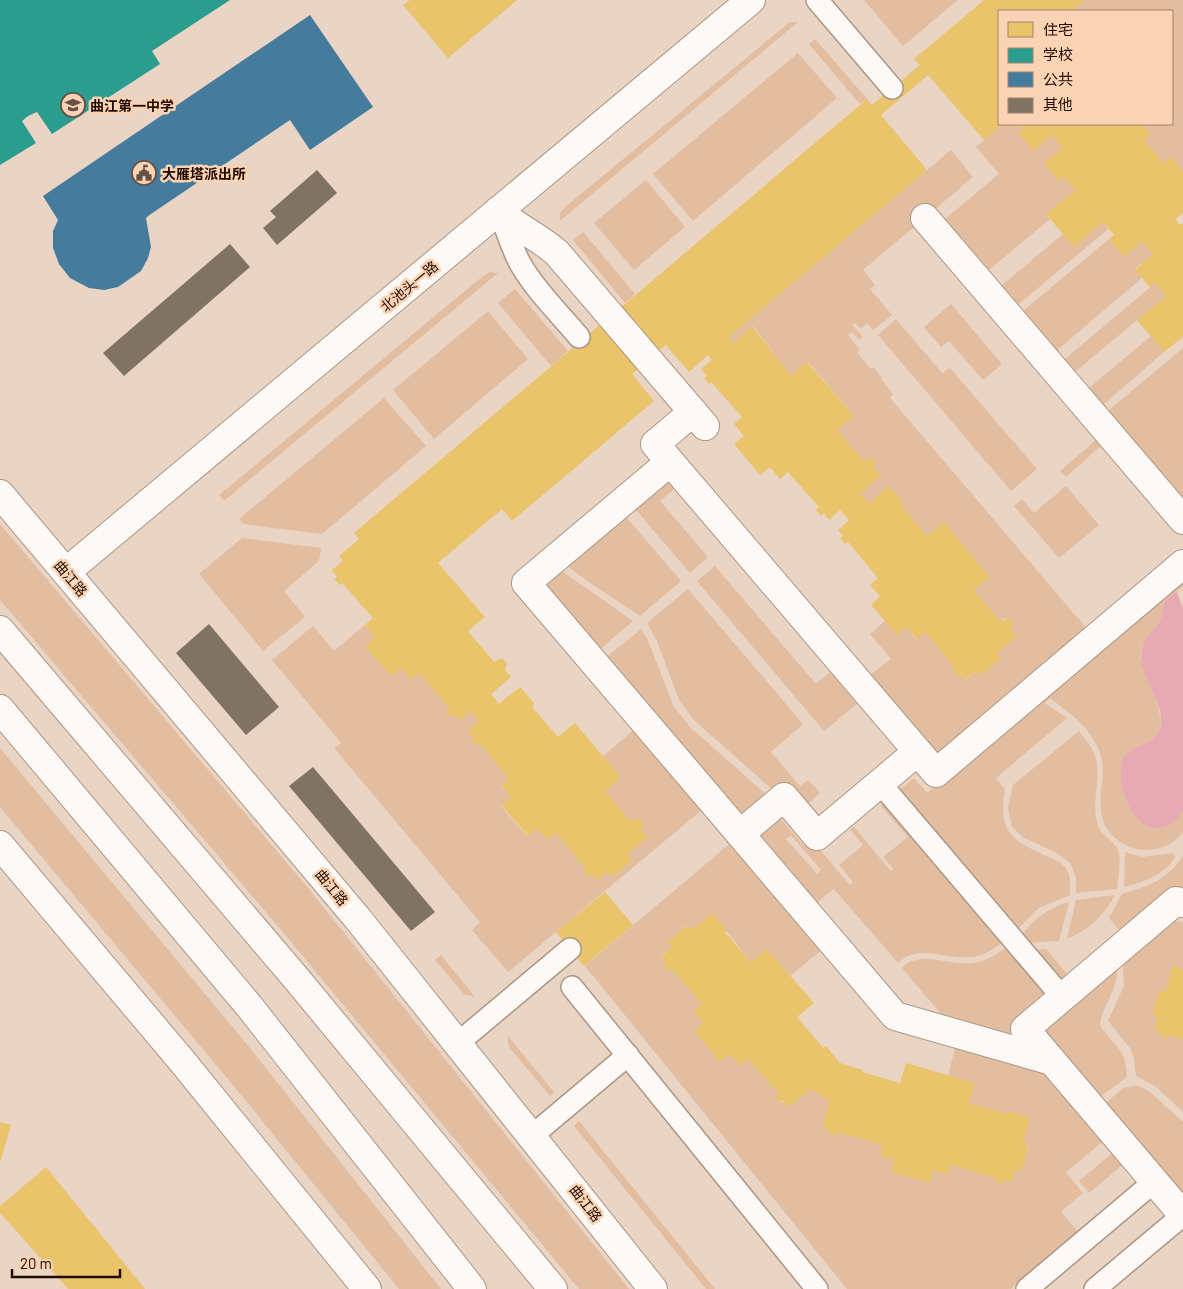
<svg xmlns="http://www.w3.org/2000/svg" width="1183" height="1289" font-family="Barlow,'Noto Sans SC',sans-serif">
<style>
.green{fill:#e3bd9f;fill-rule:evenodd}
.water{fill:#e7a9b4}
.homes{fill:#e9c46a}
.schools{fill:#2a9d8f}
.public{fill:#457b9d}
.building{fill:#807364}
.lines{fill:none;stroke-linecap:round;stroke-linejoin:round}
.service-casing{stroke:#ac9785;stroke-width:24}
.minor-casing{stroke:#ac9785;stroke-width:30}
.tertiary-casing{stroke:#ac9785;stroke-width:30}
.secondary-casing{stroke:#ac9785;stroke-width:30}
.trunk-casing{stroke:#ac9785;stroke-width:30}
.service{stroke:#fcf9f6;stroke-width:21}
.minor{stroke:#fcf9f6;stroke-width:28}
.tertiary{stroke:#fcf9f6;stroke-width:28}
.secondary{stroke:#fcf9f6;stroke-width:28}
.trunk{stroke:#fcf9f6;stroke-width:28}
.labels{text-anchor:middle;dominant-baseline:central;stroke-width:5;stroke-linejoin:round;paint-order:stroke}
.poi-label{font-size:14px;font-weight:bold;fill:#210b00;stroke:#f9d3b4;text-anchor:start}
.street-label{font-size:14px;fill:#210b00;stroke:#f9d3b4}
</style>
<rect width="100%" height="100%" fill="#ead4c3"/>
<g class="green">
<path d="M864 0H958L903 46Z"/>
<path d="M1085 0H1183V171L1171 157 1164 163 1144 140 1151 133 1143 124H1172V11H1072Z"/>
<path d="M790 22H798L560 221V213L565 207Z"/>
<path d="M815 39 867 99 860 104 809 44Z"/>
<path d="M798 53 837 98 693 221 653 174Z"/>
<path d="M1003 124H1019L1024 129 1019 133 1033 150 1052 135 1062 148 1059 181 1064 177 1075 190 1046 214 1050 219 989 270 945 219 999 174 976 147Z"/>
<path d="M951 150 973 177 863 270 875 285 870 289 892 315 873 330 867 323 861 329 855 323 852 325 863 337 859 340 852 332 848 335 860 350 857 353 871 369 874 367 882 378 881 379 893 394 890 398 1088 630 937 758 868 677 891 659 870 634 885 621 897 635 906 627 916 639 925 632 955 668 952 670 957 676 960 674 966 680 976 671 981 676 1001 658 997 653 1017 636 1011 629 1013 624 1011 620 1005 618 1000 621 974 590 990 577 944 522 927 536 902 506 904 503 889 486 869 503 860 493 881 476 874 468 876 462 870 457 864 461 837 430 854 416 808 362 791 376 753 326 733 343 728 338Z"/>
<path d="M646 180 685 227 634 270 594 223Z"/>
<path d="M1103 222 1108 229 1018 305 1001 286 1063 234 1074 246Z"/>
<path d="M583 232 635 294 625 303 573 240Z"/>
<path d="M1109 239 1124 256 1142 241 1153 254 1135 269 1142 278 1056 351 1023 311Z"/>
<path d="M490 272 498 273 224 501 219 495 483 276Z"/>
<path d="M1155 283 1166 296 1075 372 1064 360Z"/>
<path d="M515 289 568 351 551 366 498 303Z"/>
<path d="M951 304 1002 364 983 380 949 341 941 347 924 327Z"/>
<path d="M488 311 528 359 434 439 393 390Z"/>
<path d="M896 319 942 373 950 368 1037 469 1011 491 878 335Z"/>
<path d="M1151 336 1164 352 1103 405 1089 388Z"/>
<path d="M1183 348V499L1108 411Z"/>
<path d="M384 398 426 446 322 534 243 524 239 519Z"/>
<path d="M1097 439 1102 445 1066 477 1060 471Z"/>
<path d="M664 476 674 489 660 501 708 557 690 573 631 504Z"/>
<path d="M1066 486 1099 525 1059 558 1014 506 1022 499 1034 513Z"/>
<path d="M622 512 681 581 640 616 593 585 562 562Z"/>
<path d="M0 524 308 888 629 1289H579L282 931 0 600Z"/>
<path d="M242 538 321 548 319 561 284 591 305 617 263 651 199 574Z"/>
<path d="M715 566 816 684 830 672 857 704 824 731 697 581Z"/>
<path d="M556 567 633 621 598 651 539 582Z"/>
<path d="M1183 577V587L1164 602 1161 621 1142 646 1140 657 1156 698 1161 720 1160 729 1156 737 1128 752 1153 829 1167 826 1183 811V832C1164 859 1118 855 1104 823 1094 799 1110 772 1098 748 1089 726 1068 712 1050 698L1045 703 1067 718 996 778 1005 789C998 832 1010 839 1046 856 1053 859 1061 862 1066 868 1071 876 1070 886 1070 895L1039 908 1015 932 897 792 914 778 927 793Z"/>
<path d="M688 589 803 724 771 752 800 786 808 780 820 793 809 803 817 812 810 818 776 793 694 720 679 700 657 641 647 623Z"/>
<path d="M365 625 375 637 365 646 391 676 401 668 411 680 419 673 449 708 447 711 451 717 454 714 460 720 471 711 479 721 468 730 474 737 471 739 476 745 479 743 509 779 501 786 511 797 501 806 527 836 537 828 556 833 586 869 583 871 588 877 591 874 596 880 607 872 612 876 632 860 628 854 648 837 641 829 643 825 642 820 638 818 630 821 605 791 603 756 636 728 704 808 508 972 472 930 480 922 334 748 341 743 272 660 313 626 334 651Z"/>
<path d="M641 629 647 638 674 707 690 727 770 798 742 821 604 659Z"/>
<path d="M1079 731C1084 738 1091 745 1094 753 1103 776 1091 799 1097 822 1100 836 1114 840 1118 850 1122 860 1118 877 1117 889L1076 893V877L1070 863 1057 853 1024 838 1012 827 1008 808 1013 785Z"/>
<path d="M0 748 246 1043 441 1289H399L242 1096 0 807Z"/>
<path d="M885 802 913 836 911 838 940 872 944 870 1005 941C996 947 987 954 977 956 949 963 921 941 898 963L834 889 814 905 756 837 779 817 804 846 808 842 807 835 850 885 853 882 839 865 863 845 850 830 854 827 891 871 894 869 883 857 908 837 881 806ZM791 835 821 870 817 874 786 839Z"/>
<path d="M733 841 824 948 790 976 751 962 712 913 692 930 687 925 668 942 672 947 661 956 666 963 664 966 668 971 671 969 702 1004 694 1011 703 1023 694 1031 720 1062 730 1054 740 1066 748 1059 779 1094 776 1097 780 1103 810 1089 829 1101 822 1128 830 1130 829 1134 836 1136 837 1132 882 1145 880 1156 894 1160 891 1172 930 1183 933 1171 948 1175 951 1165 996 1178 995 1182 1002 1184 1004 1180 1012 1182 1016 1169 1022 1170 1029 1145 1023 1143 1030 1118 1008 1111 1007 1114 969 1103 975 1083 948 1075 957 1042 1045 1067 1106 1139 1066 1172 1083 1193 1061 1212 1078 1232 1011 1289H847L585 966Z"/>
<path d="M1125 852 1142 857 1173 853 1175 856C1167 875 1142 882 1124 887Z"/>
<path d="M1183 855V891L1123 935 1109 918 1122 894C1148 887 1169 879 1183 855Z"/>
<path d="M1115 895C1103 917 1089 929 1067 939L1076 900Z"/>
<path d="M1069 902 1059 941 1025 943 1020 937C1034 919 1047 908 1069 902Z"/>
<path d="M1172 920 1183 923V969L1173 966 1165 992 1159 990 1152 1015 1158 1017 1154 1030 1162 1033 1161 1037 1168 1039 1169 1035 1183 1039V1112L1155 1086 1136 1076 1134 1058 1130 1048 1108 1021 1124 986 1123 960Z"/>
<path d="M1009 946 1051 996 1026 1044 948 1022 902 968C921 949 950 967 974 963 987 961 998 953 1009 946Z"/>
<path d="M1046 949 1072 980 1062 987 1031 950Z"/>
<path d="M441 955 475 997 464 994 435 960Z"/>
<path d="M1117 966C1118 993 1103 1002 1100 1025 1114 1049 1126 1045 1127 1077L1100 1097 1042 1029Z"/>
<path d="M507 1035 554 1092 550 1096 509 1047Z"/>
<path d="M1137 1085 1151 1093 1183 1122V1203L1106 1103 1123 1088Z"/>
<path d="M579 1121 715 1289H706L574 1126Z"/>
<path d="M1116 1150 1126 1162 1089 1193 1079 1181Z"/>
</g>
<path class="water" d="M1177 592 1183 609V811C1148 860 1114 794 1122 763 1126 743 1155 747 1160 729 1168 703 1135 674 1142 648 1144 639 1154 631 1159 623 1163 616 1162 607 1165 601 1168 598 1174 594 1177 592Z"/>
<g class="homes">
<path d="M410 0H517L448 58 403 5Z"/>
<path d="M984 0H1085L1072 11H999V124H1003L984 140 928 75 881 115 927 170 728 338 733 343 752 326 791 376 807 362 854 416 837 430 864 461 870 457 876 462 874 468 881 476 860 493 869 503 889 486 904 503 902 506 927 536 944 522 990 577 974 590 1000 621 1010 618 1013 624 1011 629 1017 636 997 653 1001 658 981 676 976 671 965 680 960 674 957 676 952 670 955 668 925 632 917 639 906 627 897 635 871 605 880 596 870 585 878 578 848 542 845 544 840 538 843 536 838 530 849 520 840 510 829 520 824 513 821 516 816 510 819 507 788 472 780 479 770 467 760 475 734 444 744 436 734 424 742 417 711 382 709 384 704 378 707 376 701 369 712 360 708 355 689 372 666 345 632 374 654 401 512 521 502 509 438 563 485 617 468 631 494 662 501 658 507 663 505 670 511 677 491 694 499 704 520 687 535 704 532 707 558 737 575 723 621 778 605 791 630 821 638 818 642 820 643 825 641 829 648 837 628 854 632 860 612 877 607 872 597 880 591 874 588 877 583 871 586 869 556 833 547 840 537 828 528 836 501 805 511 797 501 785 509 779 479 743 476 745 471 739 474 737 468 730 479 721 471 711 460 720 454 714 452 717 446 711 449 708 419 673 411 680 401 668 391 676 365 646 375 637 365 625 373 618 342 583 340 585 334 579 337 577 332 570 343 561 339 556 359 539 354 533 867 99 872 105 920 65 914 59Z"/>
<path d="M1019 124H1143L1151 134 1144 140 1164 163 1171 157 1183 171V213L1175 219 1180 225 1183 223V337L1164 352 1137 320 1166 296 1155 283 1150 287 1135 270 1153 254 1142 241 1124 257 1109 239 1114 235 1103 222 1074 247 1046 214 1075 190 1064 177 1059 181 1044 163 1062 148 1052 135 1033 151 1018 133 1024 129Z"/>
<path d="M605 892 633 925 584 966 556 932Z"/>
<path d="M712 913 727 930 725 932 751 962 767 949 814 1003 797 1017 823 1048 826 1046 840 1063 863 1070 862 1072 900 1083 906 1063 975 1083 969 1103 1007 1114 1008 1111 1030 1118 1023 1143 1029 1145 1022 1170 1016 1169 1012 1182 1004 1180 1003 1184 995 1182 996 1178 951 1165 948 1175 933 1171 930 1183 891 1172 894 1160 880 1156 882 1145 837 1132 836 1136 829 1134 830 1130 822 1128 829 1101 820 1095 810 1089 789 1107 783 1100 780 1103 775 1097 779 1094 748 1059 740 1066 730 1054 720 1062 694 1031 703 1023 693 1011 702 1004 671 969 668 971 663 965 666 963 661 957 672 947 667 942 688 925 692 930Z"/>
<path d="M1173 966 1183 969V1039L1169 1035 1168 1039 1161 1037 1162 1033 1154 1030 1158 1017 1152 1015 1159 990 1165 992Z"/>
<path d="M0 1122 11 1125 1 1160H0Z"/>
<path d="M46 1167 145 1289H68L0 1213V1206Z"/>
</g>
<path class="schools" d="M0 0H230L152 51 160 64 157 66 52 134 37 112 28 116 22 121 36 143 0 165Z"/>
<path class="public" d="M310 15 373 107 310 150 290 120 148 216 146 218 151 247 148 258 141 271 118 287 104 290 89 288 70 278 59 264 53 248V231L58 220 43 196Z"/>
<g class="building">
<path d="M317 170 337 193 277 245 263 228 276 217 270 211Z"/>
<path d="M230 244 250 267 124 376 103 353Z"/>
<path d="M209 624 279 707 246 735 176 653Z"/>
<path d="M313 767 435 912 411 931 289 786Z"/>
</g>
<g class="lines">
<defs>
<g id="service">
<path d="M817 0 892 88"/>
<path d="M498 211C507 228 511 248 521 265 536 291 560 314 579 337"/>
<path d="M880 783 1062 997"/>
<path d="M572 987 817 1289"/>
<path d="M458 1043 570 949"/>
<path d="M533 1135 628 1055"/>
<path d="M1027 1289 1155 1181"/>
<path d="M1095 1289 1183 1215"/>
</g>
<g id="minor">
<path d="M498 211C516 227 539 237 557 253L705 426"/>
<path d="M925 218 1183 520"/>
<path d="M693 412 655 444 936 773 1183 564"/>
<path d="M670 462 526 583 740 834 784 797 817 836 917 752"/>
<path d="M740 834 895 1016 1052 1061"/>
<path d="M1183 903 1176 901 1025 1029 1183 1215"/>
</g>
<path id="tertiary" d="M66 572 751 0"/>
<g id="secondary">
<path d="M0 494 358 919 653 1289"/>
<path d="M0 845 182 1061 367 1289"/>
</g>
<g id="trunk">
<path d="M0 630 295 977 553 1289"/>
<path d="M0 709 249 1006 472 1289"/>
</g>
</defs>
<use href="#service" class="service-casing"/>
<use href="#minor" class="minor-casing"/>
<use href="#tertiary" class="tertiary-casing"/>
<use href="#secondary" class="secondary-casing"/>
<use href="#trunk" class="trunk-casing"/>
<use href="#service" class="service"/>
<use href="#minor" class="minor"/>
<use href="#tertiary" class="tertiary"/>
<use href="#secondary" class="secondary"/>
<use href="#trunk" class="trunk"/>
</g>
<defs>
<symbol id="school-ring" viewBox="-11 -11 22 22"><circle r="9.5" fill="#f9d3b4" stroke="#675144" stroke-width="1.5"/><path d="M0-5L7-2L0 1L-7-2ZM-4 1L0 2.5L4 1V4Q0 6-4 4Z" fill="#675144"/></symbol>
<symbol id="civic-ring" viewBox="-11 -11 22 22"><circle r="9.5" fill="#f9d3b4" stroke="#675144" stroke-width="1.5"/><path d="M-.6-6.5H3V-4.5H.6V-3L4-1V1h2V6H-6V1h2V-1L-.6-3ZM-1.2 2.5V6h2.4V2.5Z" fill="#675144"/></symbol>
</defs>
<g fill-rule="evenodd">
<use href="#school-ring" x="59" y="91" width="28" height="28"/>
<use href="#civic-ring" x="130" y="159" width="28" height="28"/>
</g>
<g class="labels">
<g class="poi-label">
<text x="90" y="105">曲江第一中学</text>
<text x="162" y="173">大雁塔派出所</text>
</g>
<g class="street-label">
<text transform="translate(409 286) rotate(-40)">北池头一路</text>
<text transform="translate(71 578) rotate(50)">曲江路</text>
<text transform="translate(332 887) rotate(51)">曲江路</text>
<text transform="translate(586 1203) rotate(52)">曲江路</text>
</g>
</g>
<rect x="998" y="10" width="175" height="115" fill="#f9d3b4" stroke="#a3836c"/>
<rect x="1008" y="22" width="25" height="15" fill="#e9c46a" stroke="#a3836c"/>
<text x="1043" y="35" font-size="15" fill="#210b00">住宅</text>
<rect x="1008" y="48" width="25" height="15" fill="#2a9d8f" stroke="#a3836c"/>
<text x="1043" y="60" font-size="15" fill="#210b00">学校</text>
<rect x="1008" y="72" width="25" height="15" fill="#457b9d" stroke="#a3836c"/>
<text x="1043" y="85" font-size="15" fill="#210b00">公共</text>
<rect x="1008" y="98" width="25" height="15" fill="#807364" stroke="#a3836c"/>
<text x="1043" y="110" font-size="15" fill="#210b00">其他</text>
<path d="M12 1269v8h108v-8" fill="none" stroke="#210b00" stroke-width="2.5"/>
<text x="20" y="1269" font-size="15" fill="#210b00" stroke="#f9d3b4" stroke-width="4" paint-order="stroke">20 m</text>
</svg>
